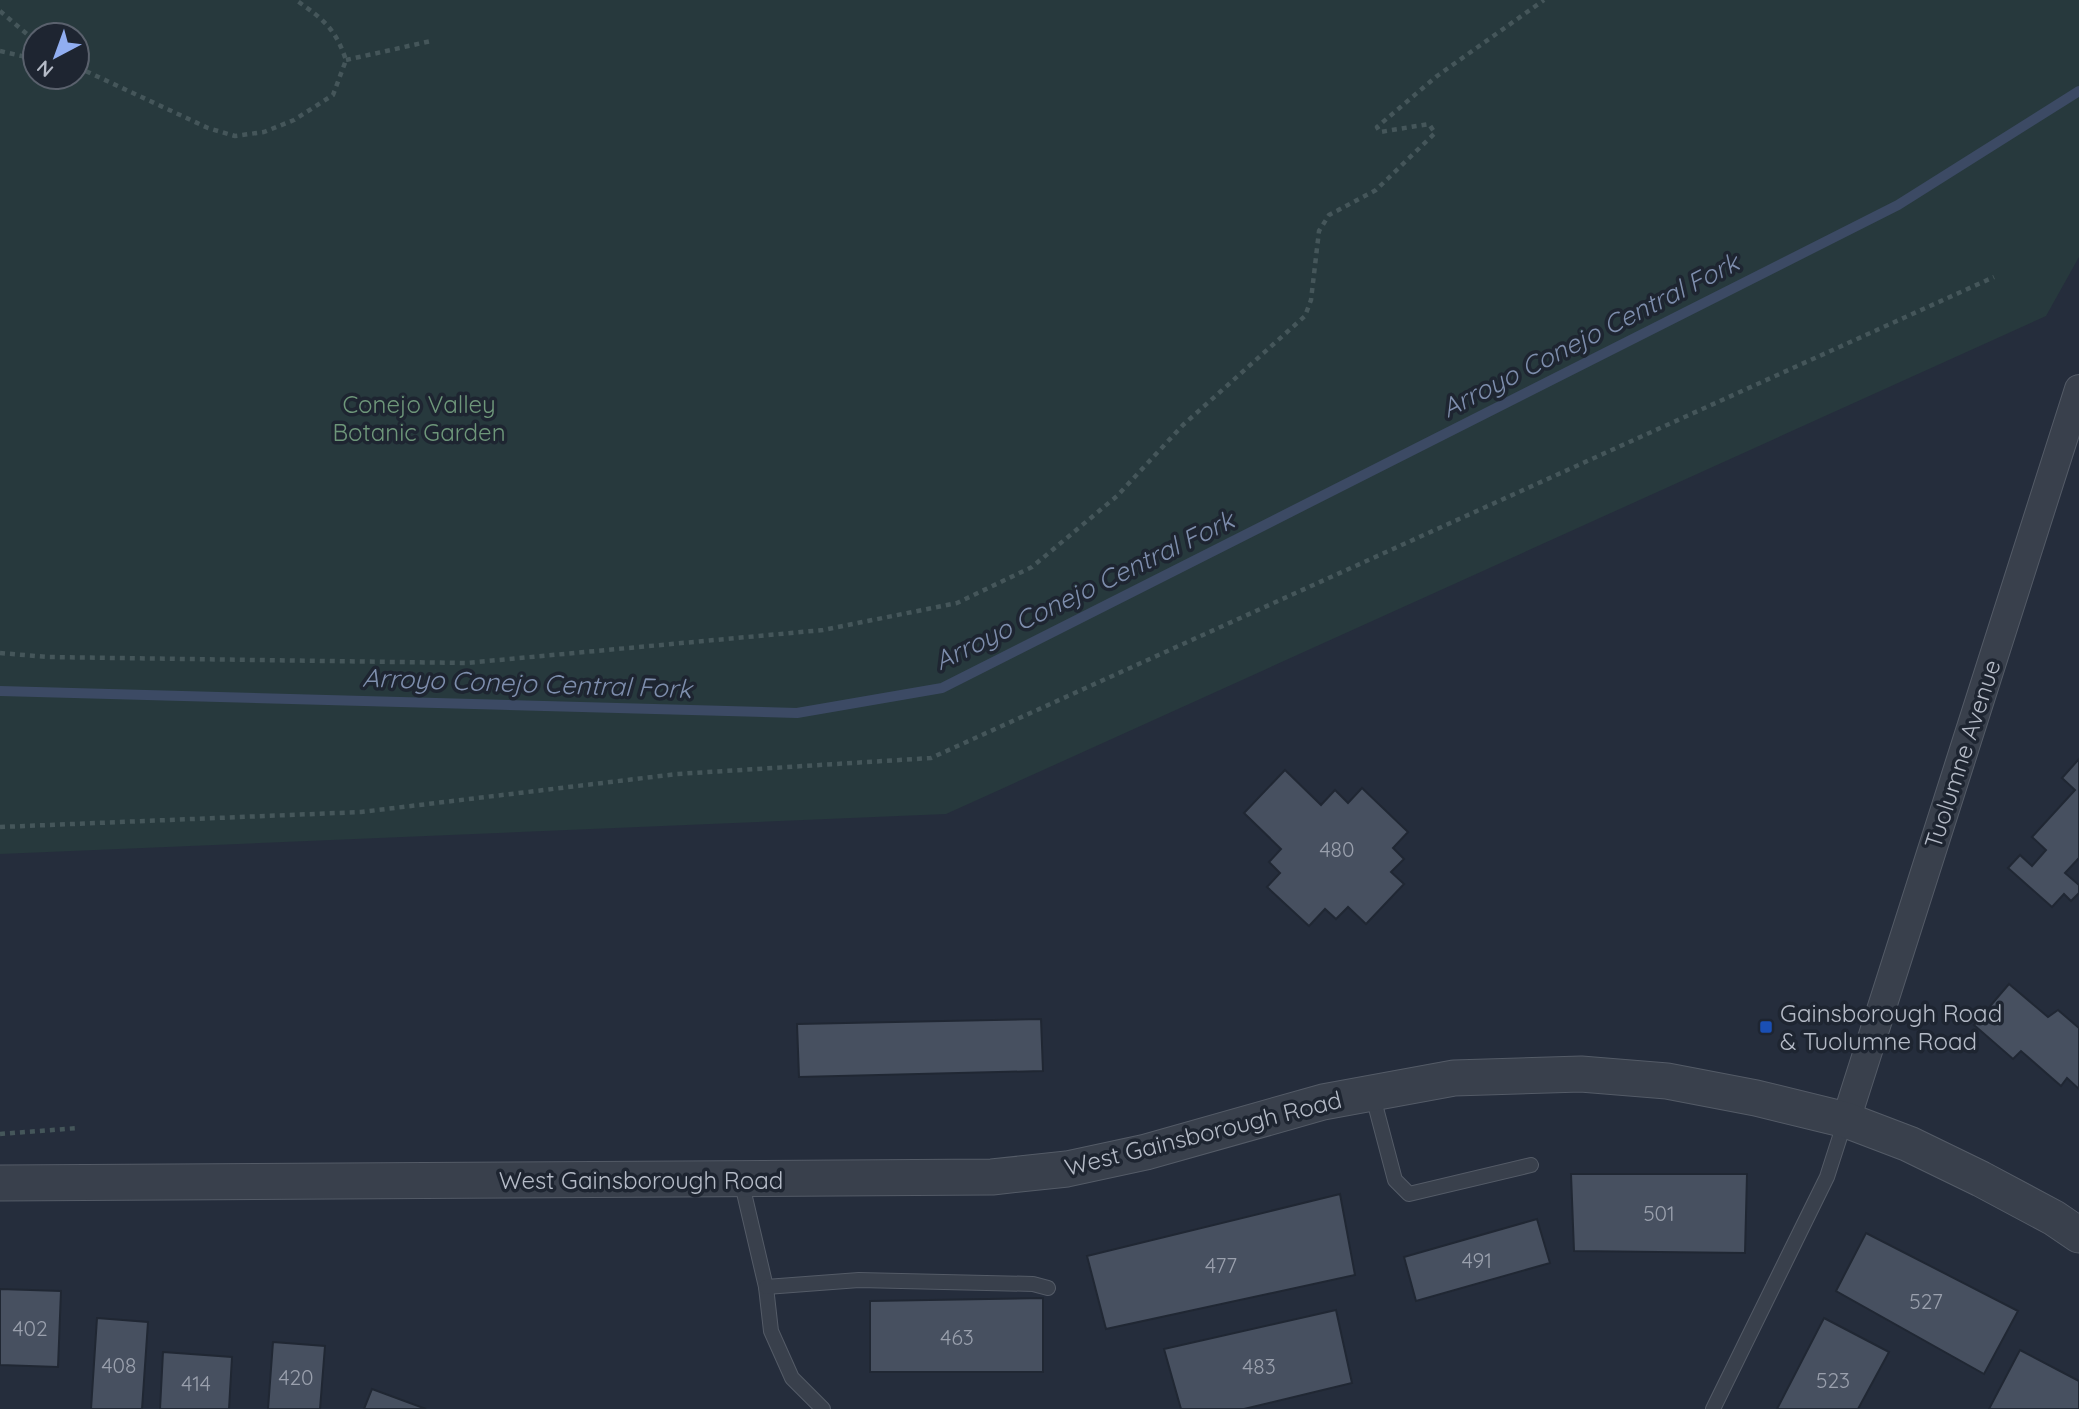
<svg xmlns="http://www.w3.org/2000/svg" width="2079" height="1409" font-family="Quicksand,sans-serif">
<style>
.garden{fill:#27393d;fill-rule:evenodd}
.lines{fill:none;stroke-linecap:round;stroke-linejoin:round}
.stream{stroke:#3c4a64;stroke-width:10}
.building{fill:#475060;stroke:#202733;stroke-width:2}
.service-casing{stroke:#545b67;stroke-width:16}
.minor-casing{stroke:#545b67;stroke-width:30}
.tertiary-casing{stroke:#545b67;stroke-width:37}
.path{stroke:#45565a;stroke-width:4.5;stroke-dasharray:5 5;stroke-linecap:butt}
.service{stroke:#39404c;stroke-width:14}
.minor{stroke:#39404c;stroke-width:28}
.tertiary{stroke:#39404c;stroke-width:35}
.transit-dot{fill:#1a4fb4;stroke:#1e2531;stroke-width:2.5}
.labels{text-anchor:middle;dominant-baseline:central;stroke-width:7;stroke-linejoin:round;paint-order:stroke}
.number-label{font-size:21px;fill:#9aa0ad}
.park-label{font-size:24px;fill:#6e977a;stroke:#1e2531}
.street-label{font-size:24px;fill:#b5bbc7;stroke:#1e2531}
.poi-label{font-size:24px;fill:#b5bbc7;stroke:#1e2531;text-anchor:start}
.water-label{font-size:26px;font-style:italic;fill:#7e8ead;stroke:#1e2531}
</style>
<rect width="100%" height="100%" fill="#252d3c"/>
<path class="garden" d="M0 0H2079V257L2046 316 946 814 0 854ZM35 35H77V77H35Z"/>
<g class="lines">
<path class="stream" d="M0 691 797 713 942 688 1898 205 2079 91"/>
</g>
<g class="building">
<path d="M2079 759V858L2065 873 2079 885V893L2071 901 2064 894 2052 907 2008 868 2020 855 2032 866 2046 850 2032 837 2075 790 2062 778Z"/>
<path d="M1285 770 1321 805 1335 790 1348 803 1362 788 1408 832 1393 848 1404 859 1391 872 1404 884 1366 924 1348 907 1336 919 1325 909 1309 926 1267 887 1280 873 1269 862 1281 849 1244 813Z"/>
<path d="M2009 984 2048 1017 2058 1010 2079 1028V1089L2067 1078 2061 1086 2021 1051 2013 1059 1974 1025Z"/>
<path d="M1041 1019 1043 1071 799 1077 797 1024Z"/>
<path d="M1571 1174H1747L1745 1253 1574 1251Z"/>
<path d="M1340 1194 1355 1275 1106 1329 1087 1256Z"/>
<path d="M1537 1219 1550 1263 1416 1301 1404 1257Z"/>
<path d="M1866 1233 2018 1311 1984 1374 1836 1291Z"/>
<path d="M0 1289 61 1291 58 1367 0 1365Z"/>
<path d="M1043 1298V1372H870V1301Z"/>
<path d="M1336 1310 1352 1383 1244 1409H1181L1164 1349Z"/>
<path d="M97 1318 148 1322 142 1409H91Z"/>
<path d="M1824 1318 1889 1352 1858 1409H1777Z"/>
<path d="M273 1342 325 1346 320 1409H268Z"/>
<path d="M2020 1350 2079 1381V1409H1989Z"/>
<path d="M163 1352 232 1357 229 1409H160Z"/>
<path d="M372 1389 426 1409H364Z"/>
</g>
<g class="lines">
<defs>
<g id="service">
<path d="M1372 1093 1395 1180 1409 1194 1531 1165"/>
<path d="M741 1180 766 1287 771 1331 792 1378 823 1409"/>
<path d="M766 1287 859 1280 1033 1284 1048 1288"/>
<path d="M1713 1409 1827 1177 1845 1121"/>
</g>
<path id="minor" d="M1846 1120 2079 389"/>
<path id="tertiary" d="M0 1183 992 1177 1067 1169 1146 1152 1323 1102 1454 1078 1581 1074 1667 1081 1756 1098 1846 1120 1909 1144 1981 1179 2054 1218 2079 1235"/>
</defs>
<use href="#service" class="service-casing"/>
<use href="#minor" class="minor-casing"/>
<use href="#tertiary" class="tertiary-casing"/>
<g class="path">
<path d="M0 11 35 41"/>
<path d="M0 51 35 59"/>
<path d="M346 60 431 41"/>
<path d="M77 67 208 128 235 136 264 132 294 120 333 95 346 60C335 28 324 20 296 0"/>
<path d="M0 653 48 657 466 663 823 630 957 603 1032 567 1117 496 1183 425 1305 316 1311 300 1319 231 1329 215 1376 190 1435 133 1429 124 1380 132 1377 127 1437 76 1544 0"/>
<path d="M0 827 361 812 677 774 931 758 1994 277"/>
<path d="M0 1134 78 1128"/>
</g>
<use href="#service" class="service"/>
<use href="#minor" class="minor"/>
<use href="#tertiary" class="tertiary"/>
</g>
<rect class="transit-dot" x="1759" y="1020" width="14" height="14" rx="3.5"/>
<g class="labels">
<g class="number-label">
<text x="1337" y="849">480</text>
<text x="1659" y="1213">501</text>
<text x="1477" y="1260">491</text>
<text x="1221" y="1265">477</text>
<text x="1926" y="1301">527</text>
<text x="30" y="1328">402</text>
<text x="957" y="1337">463</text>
<text x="119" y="1365">408</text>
<text x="1259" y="1366">483</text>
<text x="296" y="1377">420</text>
<text x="1833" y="1380">523</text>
<text x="196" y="1383">414</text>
</g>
<g class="park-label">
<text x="419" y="404">Conejo Valley<tspan x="419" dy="28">Botanic Garden</tspan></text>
</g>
<g class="street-label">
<text transform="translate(1962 754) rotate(-72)">Tuolumne Avenue</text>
<text transform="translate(1203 1133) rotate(-14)">West Gainsborough Road</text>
<text x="641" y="1180">West Gainsborough Road</text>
</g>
<g class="poi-label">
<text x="1780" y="1013">Gainsborough Road<tspan x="1780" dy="28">&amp; Tuolumne Road</tspan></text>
</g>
<g class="water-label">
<text transform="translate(1590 335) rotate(-27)">Arroyo Conejo Central Fork</text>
<text transform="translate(1084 590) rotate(-26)">Arroyo Conejo Central Fork</text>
<text transform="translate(527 683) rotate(2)">Arroyo Conejo Central Fork</text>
</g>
</g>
<g transform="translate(56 56) rotate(221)"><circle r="33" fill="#1e2531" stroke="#5a616d" stroke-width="2"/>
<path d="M0-5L12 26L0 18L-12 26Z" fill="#91aef1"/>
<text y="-10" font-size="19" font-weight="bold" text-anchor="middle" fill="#b5bbc7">N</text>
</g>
</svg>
